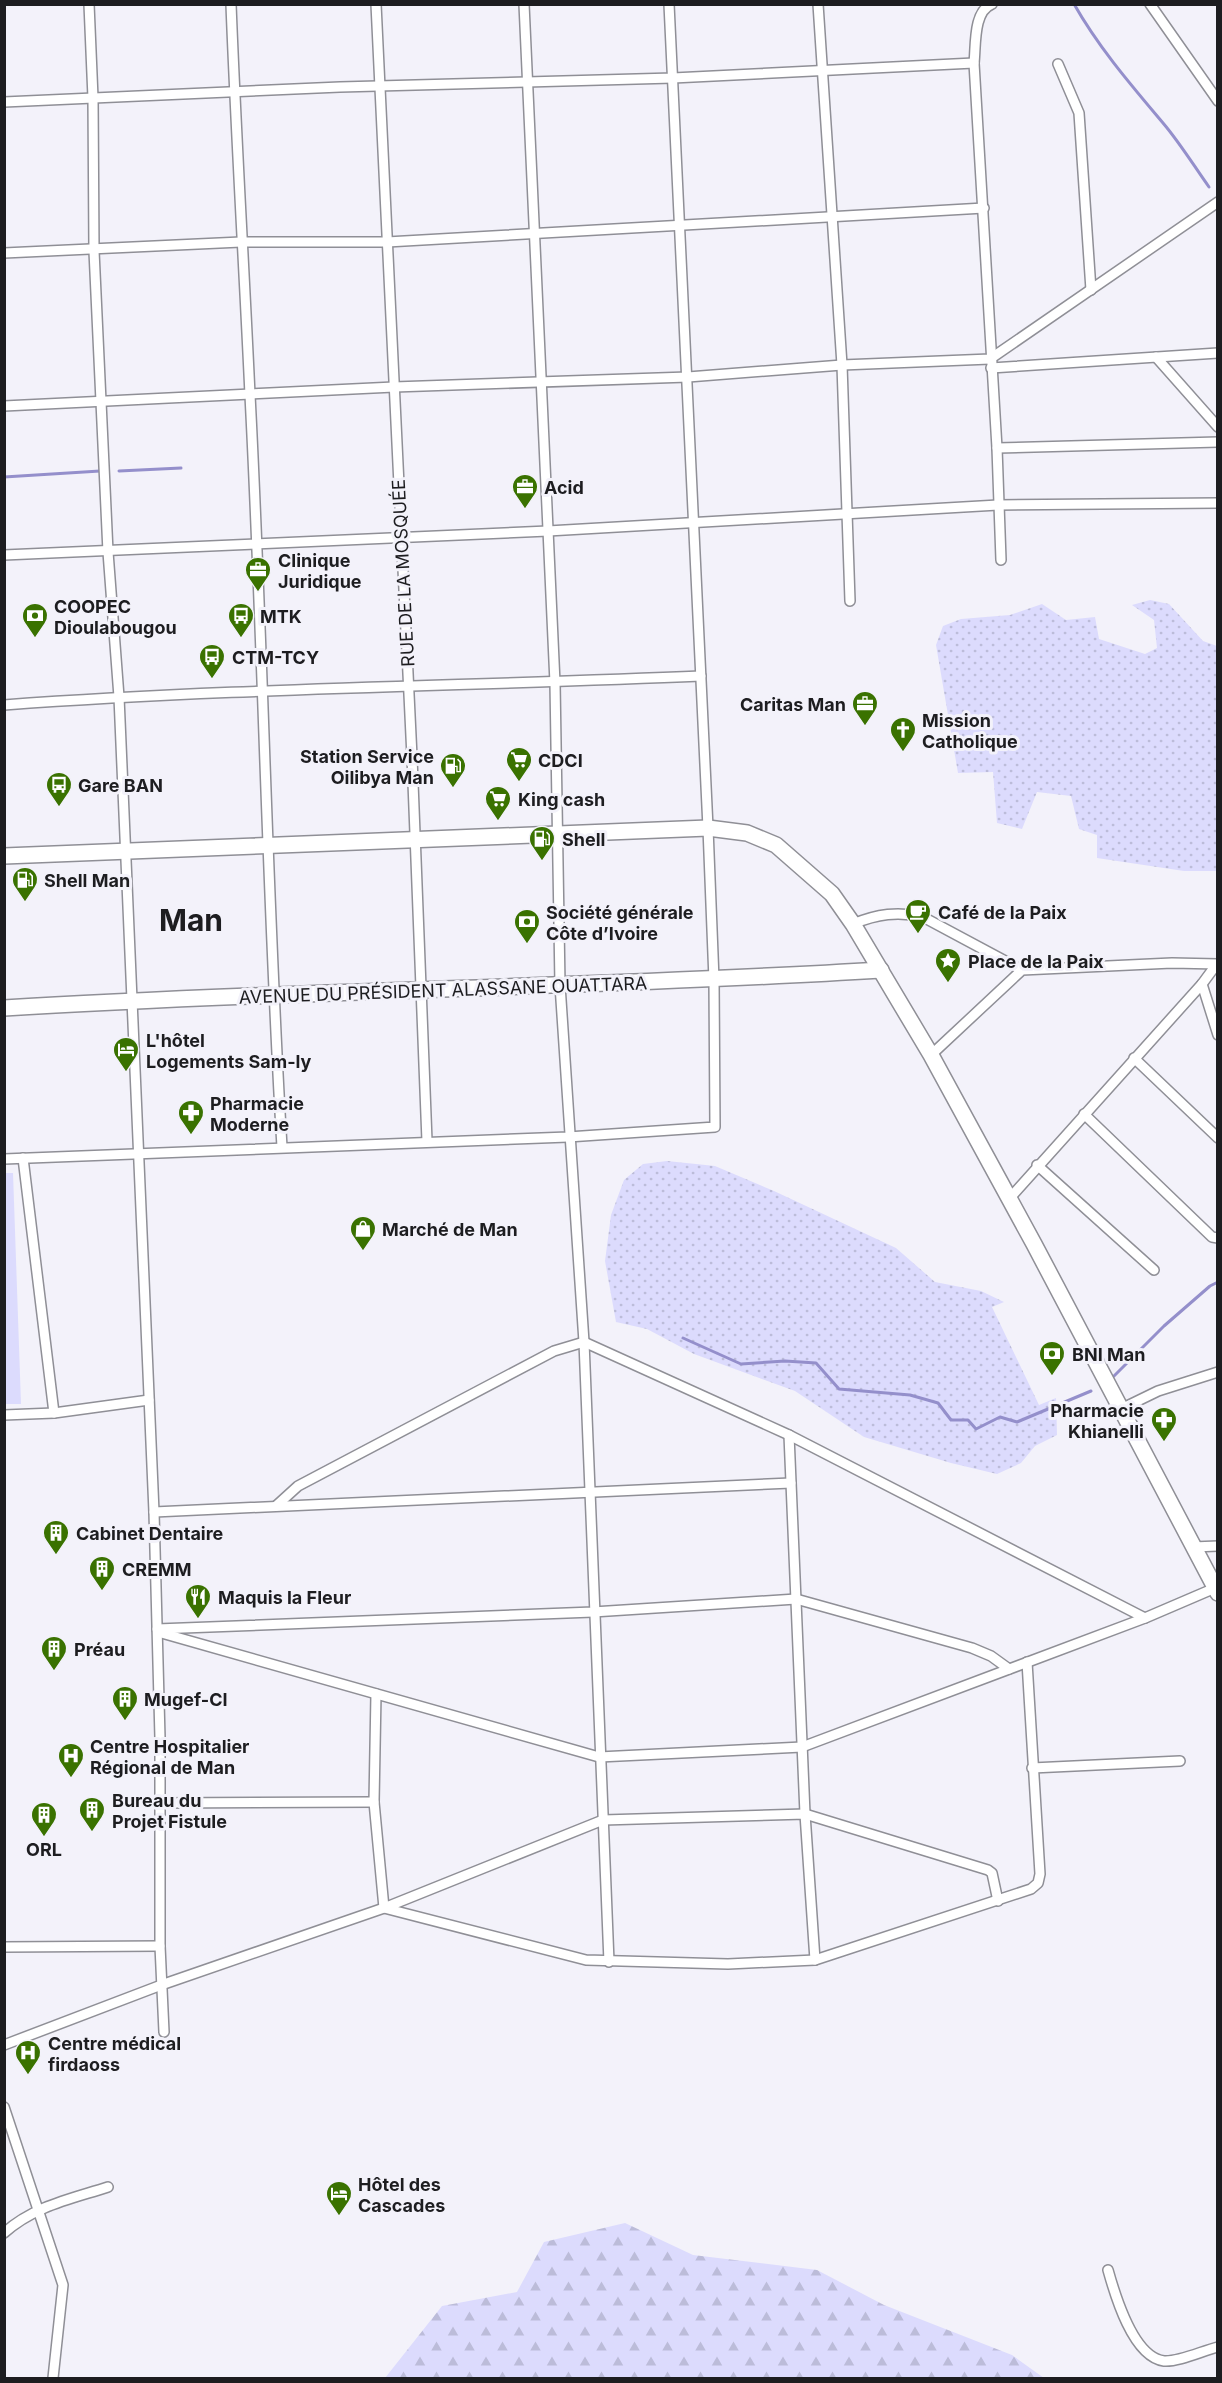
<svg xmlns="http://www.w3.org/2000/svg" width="1222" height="2383" font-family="Inter,sans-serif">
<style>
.grass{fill:url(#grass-dots)}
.forest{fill:url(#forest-firs)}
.pitch{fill:#dcdbfd}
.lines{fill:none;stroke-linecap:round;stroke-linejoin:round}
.stream{stroke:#948fcb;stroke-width:3}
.minor-casing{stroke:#8f8f96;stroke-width:12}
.primary-casing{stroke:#8f8f96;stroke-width:18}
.minor{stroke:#fff;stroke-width:9}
.primary{stroke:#fff;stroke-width:15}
.labels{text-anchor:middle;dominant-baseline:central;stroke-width:6;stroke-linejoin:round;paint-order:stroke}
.poi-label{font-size:18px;font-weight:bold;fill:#1d1d20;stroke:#f3f2fa;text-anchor:start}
.street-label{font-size:18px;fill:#1d1d20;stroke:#f3f2fa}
.town-label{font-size:30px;font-weight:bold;fill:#1d1d20;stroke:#f3f2fa}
</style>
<defs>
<pattern id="grass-dots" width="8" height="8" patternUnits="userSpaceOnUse" patternTransform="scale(1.5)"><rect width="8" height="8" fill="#dcdbfd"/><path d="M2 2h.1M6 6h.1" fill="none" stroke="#bcbcd9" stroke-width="1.8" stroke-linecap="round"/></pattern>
<pattern id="forest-firs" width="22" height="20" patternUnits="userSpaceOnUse" patternTransform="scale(1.5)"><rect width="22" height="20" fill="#dcdbfd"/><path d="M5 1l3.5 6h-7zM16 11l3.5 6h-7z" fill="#bcbcd9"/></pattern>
</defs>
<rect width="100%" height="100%" fill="#f3f2fa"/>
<g class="grass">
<path d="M1150 600 1169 604 1203 641 1217 646V871H1184L1097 858V835L1079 829 1071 796 1037 792 1022 829 997 823 993 772 958 773 936 645 943 626 961 619 1010 615 1042 604 1066 620 1095 617 1099 639 1145 654 1157 648 1154 620 1132 605Z"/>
<path d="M667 1161 715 1166 774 1191 896 1248 935 1282 981 1291 1004 1302 992 1307 1039 1405 1056 1398 1057 1435 1035 1446 1021 1463 997 1474 951 1463 864 1437 795 1391 694 1354 647 1329 616 1322 605 1261 611 1215 624 1180 643 1164Z"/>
</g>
<path class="forest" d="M625 2223 693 2255 817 2270 884 2305 1012 2355 1044 2378H385L442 2306 517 2292 544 2242Z"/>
<path class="pitch" d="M5 1173H13L21 1404H5Z"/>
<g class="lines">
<g class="stream">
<path d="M1074 4C1099 48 1131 85 1163 123 1180 143 1194 166 1209 187"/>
<path d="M119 471 181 468"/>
<path d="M4 477 100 471"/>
<path d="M683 1338 741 1364 785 1361 816 1363 839 1389 910 1395 938 1403 951 1420H968L976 1429 1000 1417 1017 1422 1091 1391"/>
<path d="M1114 1376 1164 1326 1210 1286 1218 1282"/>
</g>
<defs>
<g id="minor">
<path d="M89 4 93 98 94 251 108 552 119 697 154 1512 160 1738V1946L164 2032"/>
<path d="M231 4C236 135 244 265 250 395 263 645 267 896 282 1147"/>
<path d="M376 4 412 757 427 1141"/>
<path d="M524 4 555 683 560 985 584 1342 609 1962"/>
<path d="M818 4 842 365 850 601"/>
<path d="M992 4C973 11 976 46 974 63L997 448 1001 560"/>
<path d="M1150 4 1218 101"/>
<path d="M1058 64 1079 113 1091 290"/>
<path d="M4 102 340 87 673 78 974 63"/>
<path d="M4 253 241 242H387L984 208"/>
<path d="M1156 357 1218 427"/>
<path d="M991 368 1218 353"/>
<path d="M4 406 394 387 688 377 842 365 990 359 1218 202"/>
<path d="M997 448 1218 442"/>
<path d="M4 555 548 531 998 505 1218 503"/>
<path d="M4 705C237 688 469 686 701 676"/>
<path d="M853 924C877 914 898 911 923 917L1022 970"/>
<path d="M1202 984 1218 1035"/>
<path d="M931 1055 1022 970 1172 963 1218 964"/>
<path d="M1134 1058 1218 1138"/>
<path d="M1084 1114 1212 1237 1218 1238"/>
<path d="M23 1158 54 1413"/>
<path d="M4 1159 568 1137 715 1127 714 980 708 828 669 4"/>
<path d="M1037 1165 1154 1270"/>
<path d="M1009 1199 1202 984 1216 965"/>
<path d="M1121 1409 1158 1391 1218 1372"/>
<path d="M4 1415 54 1413 149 1400"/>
<path d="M789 1435 805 1814 815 1960"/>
<path d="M276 1506 298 1486 554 1351 584 1342 789 1435 1145 1618"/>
<path d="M154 1512 791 1483"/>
<path d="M1193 1547 1218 1546"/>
<path d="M157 1629 593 1612 796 1599 972 1648 991 1656 1009 1669"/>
<path d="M158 1632 599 1757 802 1747 1145 1618 1215 1588"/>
<path d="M376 1694 374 1802 384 1908 586 1960 728 1964 815 1960 1031 1889 1038 1883 1040 1874 1027 1662"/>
<path d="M1032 1768 1180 1761"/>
<path d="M161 1803 374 1802"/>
<path d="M4 1947 160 1946"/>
<path d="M4 2045 164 1984 384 1908 603 1820 805 1814 988 1870 992 1873 998 1901"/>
<path d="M4 2107 63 2285 53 2378"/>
<path d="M4 2233C34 2206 71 2199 108 2187"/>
<path d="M1108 2270C1115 2295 1133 2357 1164 2361 1179 2362 1202 2351 1218 2347"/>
</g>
<g id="primary">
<path d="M4 856 708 828 747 833 776 845 832 894 853 924 931 1055 1034 1244 1218 1593"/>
<path d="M4 1008C296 990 589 988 881 970"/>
</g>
</defs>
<use href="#minor" class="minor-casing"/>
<use href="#primary" class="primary-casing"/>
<use href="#minor" class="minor"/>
<use href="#primary" class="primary"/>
</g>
<defs>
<symbol id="office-pin" viewBox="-11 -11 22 30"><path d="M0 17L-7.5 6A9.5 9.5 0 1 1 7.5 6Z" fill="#3a7200" stroke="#f3f2fa"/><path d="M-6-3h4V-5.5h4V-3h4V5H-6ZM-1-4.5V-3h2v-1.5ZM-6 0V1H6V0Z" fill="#fff"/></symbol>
<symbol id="bank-pin" viewBox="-11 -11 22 30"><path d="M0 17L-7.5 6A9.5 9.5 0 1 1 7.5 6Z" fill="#3a7200" stroke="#f3f2fa"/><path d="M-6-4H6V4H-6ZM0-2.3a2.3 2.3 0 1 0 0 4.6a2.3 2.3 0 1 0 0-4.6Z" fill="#fff"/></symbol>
<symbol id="bus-pin" viewBox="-11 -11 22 30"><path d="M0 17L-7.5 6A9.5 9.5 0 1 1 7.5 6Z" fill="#3a7200" stroke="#f3f2fa"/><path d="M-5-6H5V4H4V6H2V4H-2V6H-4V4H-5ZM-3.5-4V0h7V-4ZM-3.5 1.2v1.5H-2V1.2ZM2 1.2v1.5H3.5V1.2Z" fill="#fff"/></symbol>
<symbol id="church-pin" viewBox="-11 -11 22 30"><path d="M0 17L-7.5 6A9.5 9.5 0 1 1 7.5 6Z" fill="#3a7200" stroke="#f3f2fa"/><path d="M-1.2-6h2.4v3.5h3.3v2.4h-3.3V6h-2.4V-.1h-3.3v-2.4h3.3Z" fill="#fff"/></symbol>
<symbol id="supermarket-pin" viewBox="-11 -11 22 30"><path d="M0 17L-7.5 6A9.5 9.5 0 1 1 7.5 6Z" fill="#3a7200" stroke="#f3f2fa"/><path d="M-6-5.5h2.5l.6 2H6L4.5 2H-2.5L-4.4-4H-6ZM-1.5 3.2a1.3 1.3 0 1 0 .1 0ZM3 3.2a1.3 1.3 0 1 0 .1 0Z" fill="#fff"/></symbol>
<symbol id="fuel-pin" viewBox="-11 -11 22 30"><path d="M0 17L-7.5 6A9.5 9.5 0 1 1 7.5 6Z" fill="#3a7200" stroke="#f3f2fa"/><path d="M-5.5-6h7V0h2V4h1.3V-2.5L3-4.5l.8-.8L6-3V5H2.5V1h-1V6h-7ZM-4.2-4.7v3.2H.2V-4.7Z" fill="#fff"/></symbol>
<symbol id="cafe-pin" viewBox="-11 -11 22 30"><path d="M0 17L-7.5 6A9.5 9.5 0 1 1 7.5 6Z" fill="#3a7200" stroke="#f3f2fa"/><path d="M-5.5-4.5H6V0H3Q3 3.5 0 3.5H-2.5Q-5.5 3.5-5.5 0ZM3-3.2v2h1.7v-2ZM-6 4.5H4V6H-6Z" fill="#fff"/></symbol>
<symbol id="sight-pin" viewBox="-11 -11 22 30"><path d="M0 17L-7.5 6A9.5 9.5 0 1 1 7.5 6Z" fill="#3a7200" stroke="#f3f2fa"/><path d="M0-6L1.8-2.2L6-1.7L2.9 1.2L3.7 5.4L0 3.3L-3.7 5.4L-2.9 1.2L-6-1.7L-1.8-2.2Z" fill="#fff"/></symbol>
<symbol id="hotel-pin" viewBox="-11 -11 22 30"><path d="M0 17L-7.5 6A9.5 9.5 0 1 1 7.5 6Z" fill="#3a7200" stroke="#f3f2fa"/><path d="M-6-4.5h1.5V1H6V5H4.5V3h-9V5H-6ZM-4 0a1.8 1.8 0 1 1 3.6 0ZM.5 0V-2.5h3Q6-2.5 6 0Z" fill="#fff"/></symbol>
<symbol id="pharmacy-pin" viewBox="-11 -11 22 30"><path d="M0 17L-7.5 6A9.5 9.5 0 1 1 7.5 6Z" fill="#3a7200" stroke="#f3f2fa"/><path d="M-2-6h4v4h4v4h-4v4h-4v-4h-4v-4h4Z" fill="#fff"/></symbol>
<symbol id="shop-pin" viewBox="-11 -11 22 30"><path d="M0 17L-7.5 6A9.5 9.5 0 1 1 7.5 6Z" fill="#3a7200" stroke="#f3f2fa"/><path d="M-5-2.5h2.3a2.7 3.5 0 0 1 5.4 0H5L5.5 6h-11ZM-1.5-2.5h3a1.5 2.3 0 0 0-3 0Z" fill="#fff"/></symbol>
<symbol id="building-pin" viewBox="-11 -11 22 30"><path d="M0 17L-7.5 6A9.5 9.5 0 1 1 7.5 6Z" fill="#3a7200" stroke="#f3f2fa"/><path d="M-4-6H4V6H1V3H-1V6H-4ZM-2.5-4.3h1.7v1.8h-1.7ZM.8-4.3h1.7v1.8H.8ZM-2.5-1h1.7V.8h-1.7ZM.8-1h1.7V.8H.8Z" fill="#fff"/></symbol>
<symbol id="restaurant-pin" viewBox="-11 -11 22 30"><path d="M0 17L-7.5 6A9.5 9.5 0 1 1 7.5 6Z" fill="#3a7200" stroke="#f3f2fa"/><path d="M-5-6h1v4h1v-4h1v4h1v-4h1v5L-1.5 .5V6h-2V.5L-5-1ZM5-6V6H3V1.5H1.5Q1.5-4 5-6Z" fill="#fff"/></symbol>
<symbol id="hospital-pin" viewBox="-11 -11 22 30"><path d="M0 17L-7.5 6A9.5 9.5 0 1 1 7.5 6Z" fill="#3a7200" stroke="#f3f2fa"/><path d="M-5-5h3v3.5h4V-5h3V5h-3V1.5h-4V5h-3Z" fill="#fff"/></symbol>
</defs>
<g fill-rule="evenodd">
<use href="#office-pin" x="510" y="472" width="30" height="40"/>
<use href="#office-pin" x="243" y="555" width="30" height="40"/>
<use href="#bank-pin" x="20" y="601" width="30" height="40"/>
<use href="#bus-pin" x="226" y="601" width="30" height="40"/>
<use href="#bus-pin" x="197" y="642" width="30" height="40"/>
<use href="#office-pin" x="850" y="689" width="30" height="40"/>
<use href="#church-pin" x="888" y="715" width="30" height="40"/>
<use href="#supermarket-pin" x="504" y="745" width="30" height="40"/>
<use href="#fuel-pin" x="438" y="751" width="30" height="40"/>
<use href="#bus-pin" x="44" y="770" width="30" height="40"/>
<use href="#supermarket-pin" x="483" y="784" width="30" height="40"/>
<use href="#fuel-pin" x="527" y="824" width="30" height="40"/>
<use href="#fuel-pin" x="10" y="865" width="30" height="40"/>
<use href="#cafe-pin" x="903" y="897" width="30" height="40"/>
<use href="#bank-pin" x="512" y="907" width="30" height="40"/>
<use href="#sight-pin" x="933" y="946" width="30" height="40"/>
<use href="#hotel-pin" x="111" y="1035" width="30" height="40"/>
<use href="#pharmacy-pin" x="176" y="1098" width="30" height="40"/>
<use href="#shop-pin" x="348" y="1214" width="30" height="40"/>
<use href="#bank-pin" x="1037" y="1339" width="30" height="40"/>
<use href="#pharmacy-pin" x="1149" y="1405" width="30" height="40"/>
<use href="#building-pin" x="41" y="1518" width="30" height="40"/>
<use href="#building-pin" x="87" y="1554" width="30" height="40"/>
<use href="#restaurant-pin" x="183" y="1582" width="30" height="40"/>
<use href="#building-pin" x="39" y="1634" width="30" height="40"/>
<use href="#building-pin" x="110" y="1684" width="30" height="40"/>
<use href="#hospital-pin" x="56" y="1741" width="30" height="40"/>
<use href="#building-pin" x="77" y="1795" width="30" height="40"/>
<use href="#building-pin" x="29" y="1800" width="30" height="40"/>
<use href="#hospital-pin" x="13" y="2038" width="30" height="40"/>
<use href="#hotel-pin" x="324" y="2179" width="30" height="40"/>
</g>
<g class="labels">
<g class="poi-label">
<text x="544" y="487">Acid</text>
<text x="278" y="560">Clinique<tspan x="278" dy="21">Juridique</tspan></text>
<text x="54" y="606">COOPEC<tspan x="54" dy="21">Dioulabougou</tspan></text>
<text x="260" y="616">MTK</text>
<text x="232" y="657">CTM-TCY</text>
<text x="846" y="704" text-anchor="end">Caritas Man</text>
<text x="922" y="720">Mission<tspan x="922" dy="21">Catholique</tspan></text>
<text x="434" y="756" text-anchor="end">Station Service<tspan x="434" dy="21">Oilibya Man</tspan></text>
<text x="538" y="760">CDCI</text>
<text x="78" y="785">Gare BAN</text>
<text x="518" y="799">King cash</text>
<text x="562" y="839">Shell</text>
<text x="44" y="880">Shell Man</text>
<text x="546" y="912">Société générale<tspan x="546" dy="21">Côte d’Ivoire</tspan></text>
<text x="938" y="912">Café de la Paix</text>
<text x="968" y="961">Place de la Paix</text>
<text x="146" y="1040">L'hôtel<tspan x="146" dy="21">Logements Sam-ly</tspan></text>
<text x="210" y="1103">Pharmacie<tspan x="210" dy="21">Moderne</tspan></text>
<text x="382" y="1229">Marché de Man</text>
<text x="1072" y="1354">BNI Man</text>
<text x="1144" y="1410" text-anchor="end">Pharmacie<tspan x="1144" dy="21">Khianelli</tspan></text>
<text x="76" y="1533">Cabinet Dentaire</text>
<text x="122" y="1569">CREMM</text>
<text x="218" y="1597">Maquis la Fleur</text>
<text x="74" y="1649">Préau</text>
<text x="144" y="1699">Mugef-CI</text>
<text x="90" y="1746">Centre Hospitalier<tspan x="90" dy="21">Régional de Man</tspan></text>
<text x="112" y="1800">Bureau du<tspan x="112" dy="21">Projet Fistule</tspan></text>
<text x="44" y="1849" text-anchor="middle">ORL</text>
<text x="48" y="2043">Centre médical<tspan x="48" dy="21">firdaoss</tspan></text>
<text x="358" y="2184">Hôtel des<tspan x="358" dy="21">Cascades</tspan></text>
</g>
<g class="street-label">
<text transform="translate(403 573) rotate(-93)">RUE DE LA MOSQUÉE</text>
<text transform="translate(443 990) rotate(-2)">AVENUE DU PRÉSIDENT ALASSANE OUATTARA</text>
</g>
<g class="town-label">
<text x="191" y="920">Man</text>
</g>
</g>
<rect width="1222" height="2383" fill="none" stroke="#1d1d20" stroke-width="12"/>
</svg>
